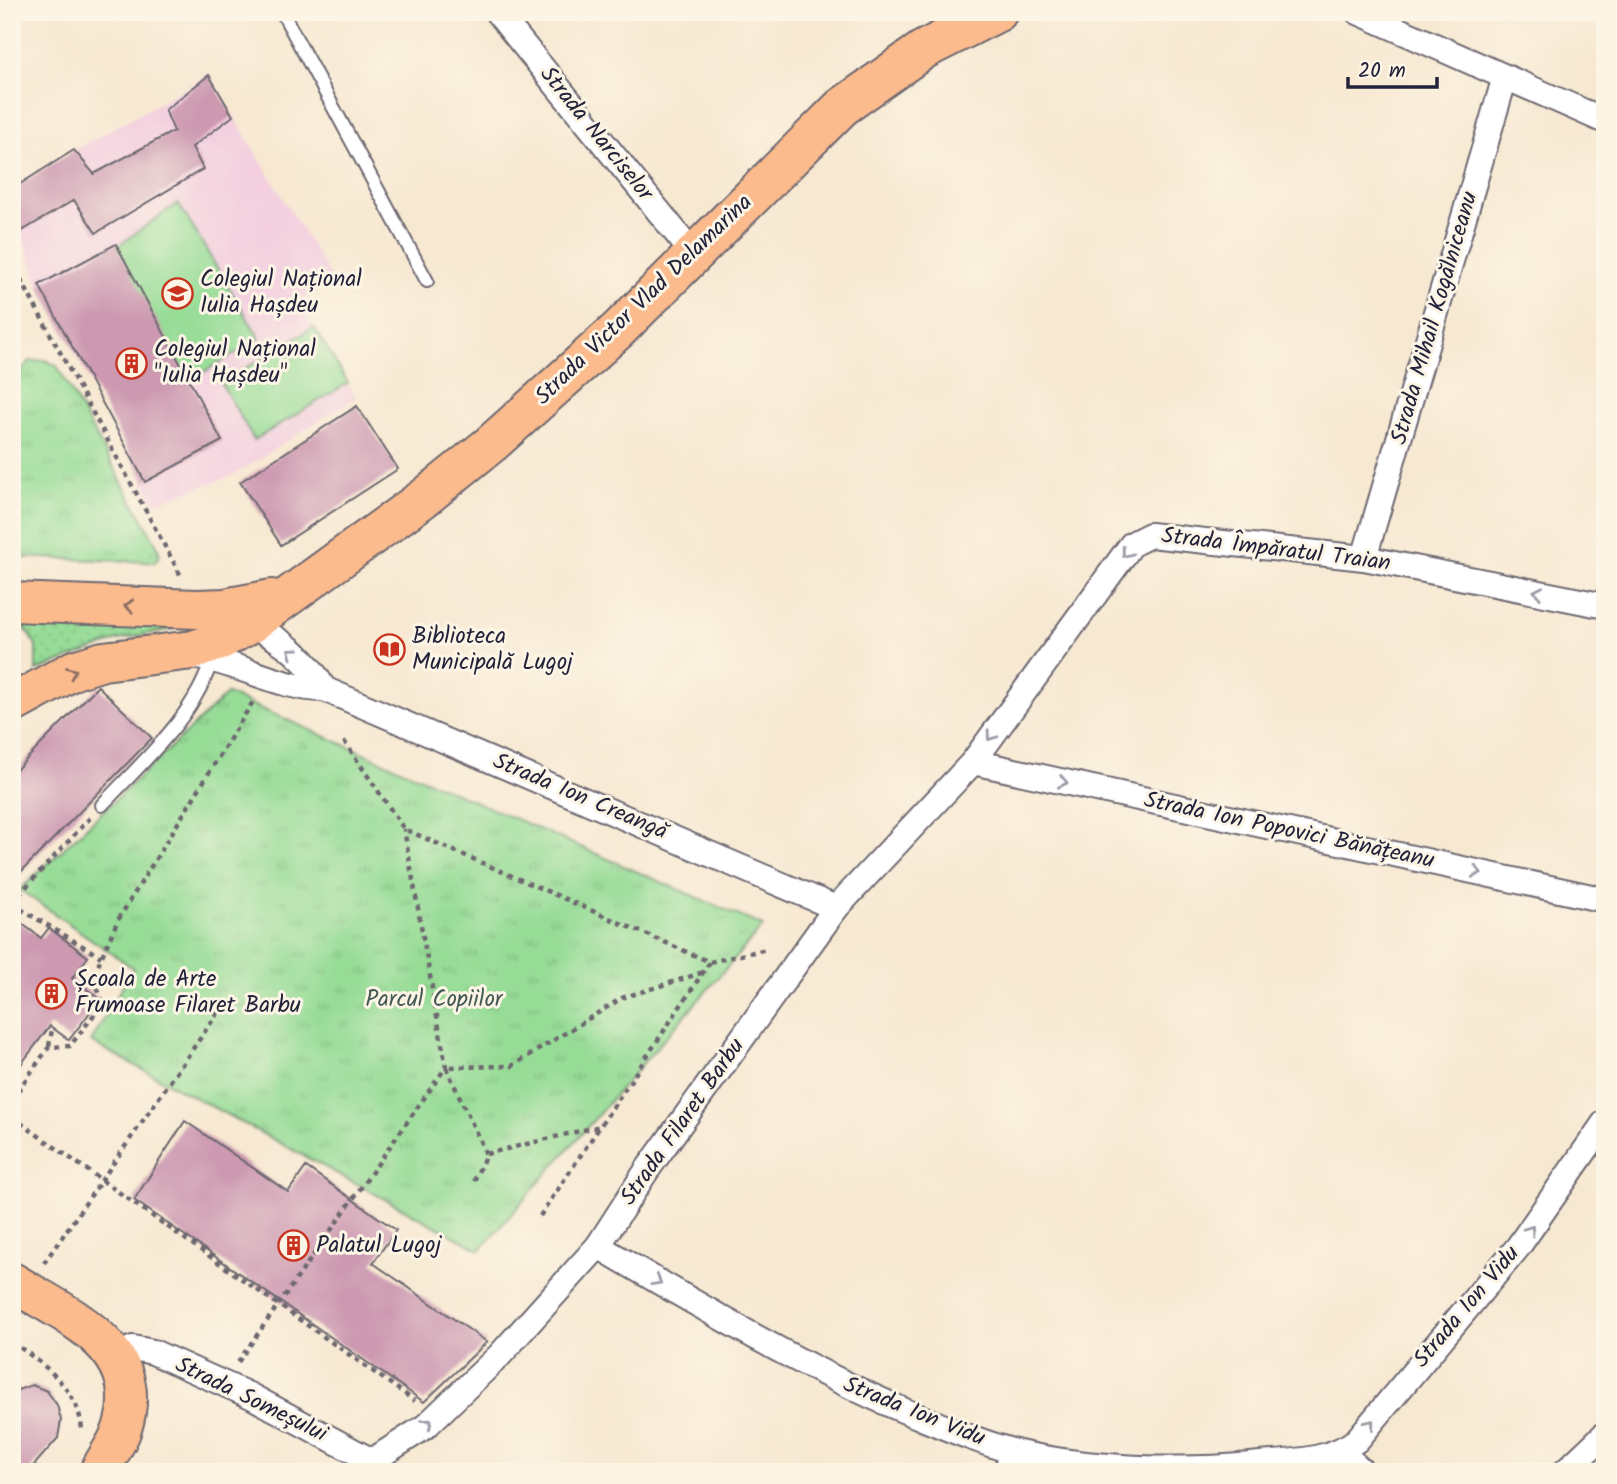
<svg xmlns="http://www.w3.org/2000/svg" width="1617" height="1484" font-family="Kalam,sans-serif">
<style>
.built{fill:#f3cfdf}
.grass{fill:url(#grass-dots);stroke:#5c7f68;stroke-width:2}
.park{fill:url(#park-tufts);stroke:#5c7f68;stroke-width:2}
.pitch{fill:#96dc96;stroke:#5c7f68;stroke-width:2}
.building{fill:#cc99b1}
.lines{fill:none;stroke-linecap:round;stroke-linejoin:round}
.service-casing{stroke:#6d6770;stroke-width:16}
.minor-casing{stroke:#6d6770;stroke-width:28}
.primary-casing{stroke:#6d6770;stroke-width:42}
.path{stroke:#6d6770;stroke-width:4.5;stroke-dasharray:5 5;stroke-linecap:butt}
.service{stroke:#fff;stroke-width:12}
.minor{stroke:#fff;stroke-width:24}
.primary{stroke:#fbbb8d;stroke-width:38}
.oneway{stroke:#9c9ca7}
.oneway2{stroke:#8e6e64}
.labels{text-anchor:middle;dominant-baseline:central;stroke-width:6;stroke-linejoin:round;paint-order:stroke}
.street-label{font-size:23px;fill:#22223b;stroke:#fcf5e5}
.poi-label{font-size:23px;fill:#22223b;stroke:#fcf5e5;text-anchor:start}
.park-label{font-size:23px;fill:#455a56;stroke:#fcf5e5}
</style>
<defs>
<pattern id="grass-dots" width="8" height="8" patternUnits="userSpaceOnUse" patternTransform="scale(1.75)"><rect width="8" height="8" fill="#96dc96"/><path d="M2 2h.1M6 6h.1" fill="none" stroke="#81bc82" stroke-width="1.8" stroke-linecap="round"/></pattern>
<pattern id="park-tufts" width="24" height="20" patternUnits="userSpaceOnUse" patternTransform="scale(1.75)"><rect width="24" height="20" fill="#96dc96"/><path d="M3 7l-1-3M5 7V3M7 7l1-3M15 17l-1-3M17 17v-4M19 17l1-3" fill="none" stroke="#81bc82"/></pattern>
</defs>
<rect width="100%" height="100%" fill="#fcf5e5"/>
<filter id="ink" filterUnits="userSpaceOnUse"><feTurbulence type="fractalNoise" baseFrequency=".0143" numOctaves="2"/><feDisplacementMap in="SourceGraphic" scale="14" xChannelSelector="R" yChannelSelector="G"/><feConvolveMatrix kernelMatrix="1 2 1 2 8 2 1 2 1" color-interpolation-filters="sRGB"/></filter>
<filter id="wash" filterUnits="userSpaceOnUse"><feTurbulence type="fractalNoise" baseFrequency=".00686" numOctaves="4" result="noise"/><feDisplacementMap in="SourceGraphic" scale="28" xChannelSelector="R" yChannelSelector="G"/><feGaussianBlur stdDeviation="1.57" result="paint"/><feColorMatrix in="noise" values="0 0 0 0 0 0 0 0 0 0 0 0 0 0 0 0 0 1.4 0 .05"/><feComposite in="paint" operator="in"/></filter>
<g filter="url(#wash)">
<rect width="100%" height="100%" fill="#f7e8d1"/>
<path class="built" d="M209 75 333 281 298 302 356 397 234 475 155 503 39 285 12 206 74 150Z"/>
<path class="grass" d="M20 620 170 626 172 629 118 640 36 671V646Z"/>
<g class="park">
<path d="M45 360 57 366 157 545 160 555 155 562 12 557V397L21 371 30 361Z"/>
<path d="M227 694 763 926 480 1250 91 1042 133 968 20 890Z"/>
</g>
<g class="pitch">
<path d="M178 203 260 339 185 383 115 248Z"/>
<path d="M314 327 348 383 254 440 221 383Z"/>
</g>
<g id="blocks">
<g class="building">
<path d="M209 75 233 116 192 147 203 169 96 233 74 200 22 231 12 206V189L74 150 94 174 174 131 165 110Z"/>
<path d="M116 244 222 441 145 482 39 285Z"/>
<path d="M357 406 398 469 281 545 240 482Z"/>
<path d="M98 686 152 738 12 881V774Z"/>
<path d="M12 916 41 938 49 928 88 957 72 978 100 999 69 1040 50 1026 12 1076Z"/>
<path d="M185 1121 288 1192 306 1167 396 1230 373 1263 487 1342 424 1402 134 1200Z"/>
<path d="M32 1385 47 1391 57 1405 61 1420 58 1438 28 1472H12V1392Z"/>
</g>
</g>
</g>
<g filter="url(#ink)">
<use href="#blocks" fill-opacity="0" stroke="#6d6770" stroke-width="2"/>
<g class="lines">
<defs>
<g id="service">
<path d="M282 12 427 281"/>
<path d="M102 805C145 759 195 717 213 656"/>
</g>
<g id="minor">
<path d="M497 12 695 256"/>
<path d="M1358 12 1605 121"/>
<path d="M1364 558 1505 77"/>
<path d="M240 620C274 634 306 656 324 689"/>
<path d="M191 656C237 661 278 689 324 689L836 908"/>
<path d="M973 762 1605 900"/>
<path d="M598 1246C698 1305 798 1365 905 1411 942 1426 981 1443 1019 1453 1088 1469 1181 1472 1251 1465 1286 1461 1328 1463 1357 1440L1518 1247 1605 1122"/>
<path d="M116 1356 133 1348 153 1352 251 1396 372 1461 379 1472"/>
<path d="M1341 1452 1363 1472"/>
<path d="M372 1461 426 1426 499 1356 598 1246 647 1170 836 908 973 762 1132 544 1150 535 1364 558 1605 606"/>
<path d="M1005 1472 1015 1452"/>
<path d="M1565 1472 1605 1434"/>
</g>
<g id="primary">
<path d="M12 602 197 609 225 608 272 599"/>
<path d="M12 704 74 670 103 661 193 650 217 642 250 624 424 498 491 444 618 330 842 107 923 50 998 12"/>
<path d="M12 1282C69 1317 148 1347 122 1429 117 1444 106 1458 99 1472"/>
</g>
</defs>
<use href="#service" class="service-casing"/>
<use href="#minor" class="minor-casing"/>
<use href="#primary" class="primary-casing"/>
<g class="path">
<path d="M12 251 20 278 181 576"/>
<path d="M12 316 20 279"/>
<path d="M344 741 404 829 710 962 767 949"/>
<path d="M12 902 90 818"/>
<path d="M12 904 101 957"/>
<path d="M83 985 93 976"/>
<path d="M49 1046 52 1030"/>
<path d="M12 1099 49 1047 70 1046 103 1003 93 976 118 920 254 700"/>
<path d="M12 1117 415 1401"/>
<path d="M486 1154 600 1126"/>
<path d="M474 1181 486 1154 446 1067 512 1066 622 998 704 972"/>
<path d="M540 1216 710 962"/>
<path d="M44 1263 224 1004"/>
<path d="M12 1342C43 1363 81 1391 82 1432"/>
<path d="M238 1362 446 1067 404 829"/>
</g>
<use href="#service" class="service"/>
<use href="#minor" class="minor"/>
<use href="#primary" class="primary"/>
</g>
<defs><path id="oneway-chevron" d="M-2-3.5L2.5 0L-2 3.5" fill="none" stroke-width="1.6" stroke-linecap="round" stroke-linejoin="round" transform="scale(1.75)"/></defs>
<g class="oneway">
<use href="#oneway-chevron" transform="translate(1126 553) rotate(127)"/>
<use href="#oneway-chevron" transform="translate(1538 592) rotate(-169)"/>
<use href="#oneway-chevron" transform="translate(292 652) rotate(-143)"/>
<use href="#oneway-chevron" transform="translate(991 736) rotate(126)"/>
<use href="#oneway-chevron" transform="translate(1063 782) rotate(12)"/>
<use href="#oneway-chevron" transform="translate(1477 872) rotate(12)"/>
<use href="#oneway-chevron" transform="translate(1530 1230) rotate(-54)"/>
<use href="#oneway-chevron" transform="translate(657 1281) rotate(30)"/>
<use href="#oneway-chevron" transform="translate(428 1423) rotate(-40)"/>
<use href="#oneway-chevron" transform="translate(1370 1424) rotate(-50)"/>
</g>
<g class="oneway2">
<use href="#oneway-chevron" transform="translate(129 606) rotate(-178)"/>
<use href="#oneway-chevron" transform="translate(72 672) rotate(-22)"/>
</g>
</g>
<defs>
<symbol id="school-ring" viewBox="-11 -11 22 22"><circle r="9.5" fill="#fcf5e5" stroke="#c8321e" stroke-width="1.5"/><path d="M0-5L7-2L0 1L-7-2ZM-4 1L0 2.5L4 1V4Q0 6-4 4Z" fill="#c8321e"/></symbol>
<symbol id="building-ring" viewBox="-11 -11 22 22"><circle r="9.5" fill="#fcf5e5" stroke="#c8321e" stroke-width="1.5"/><path d="M-4-6H4V6H1V3H-1V6H-4ZM-2.5-4.3h1.7v1.8h-1.7ZM.8-4.3h1.7v1.8H.8ZM-2.5-1h1.7V.8h-1.7ZM.8-1h1.7V.8H.8Z" fill="#c8321e"/></symbol>
<symbol id="library-ring" viewBox="-11 -11 22 22"><circle r="9.5" fill="#fcf5e5" stroke="#c8321e" stroke-width="1.5"/><path d="M-6-4Q-3-5.5-.7-3.5V5Q-3 3-6 4ZM6-4Q3-5.5 .7-3.5V5Q3 3 6 4Z" fill="#c8321e"/></symbol>
</defs>
<g fill-rule="evenodd">
<use href="#school-ring" x="160" y="276" width="35" height="35"/>
<use href="#building-ring" x="114" y="346" width="35" height="35"/>
<use href="#library-ring" x="372" y="632" width="35" height="35"/>
<use href="#building-ring" x="34" y="976" width="35" height="35"/>
<use href="#building-ring" x="276" y="1228" width="35" height="35"/>
</g>
<g class="labels">
<g class="street-label">
<text transform="translate(596 134) rotate(51)">Strada Narciselor</text>
<text transform="translate(644 300) rotate(-44)">Strada Victor Vlad Delamarina</text>
<text transform="translate(1435 318) rotate(-74)">Strada Mihail Kogălniceanu</text>
<text transform="translate(1276 550) rotate(7)">Strada Împăratul Traian</text>
<text transform="translate(580 797) rotate(23)">Strada Ion Creangă</text>
<text transform="translate(1289 831) rotate(12)">Strada Ion Popovici Bănățeanu</text>
<text transform="translate(683 1122) rotate(-55)">Strada Filaret Barbu</text>
<text transform="translate(1467 1307) rotate(-50)">Strada Ion Vidu</text>
<text transform="translate(251 1400) rotate(26)">Strada Someșului</text>
<text transform="translate(914 1412) rotate(22)">Strada Ion Vidu</text>
</g>
<g class="poi-label">
<text x="200" y="280">Colegiul Național<tspan x="200" dy="26">Iulia Hașdeu</tspan></text>
<text x="154" y="350">Colegiul Național<tspan x="154" dy="26">"Iulia Hașdeu"</tspan></text>
<text x="412" y="637">Biblioteca<tspan x="412" dy="26">Municipală Lugoj</tspan></text>
<text x="75" y="980">Școala de Arte<tspan x="75" dy="26">Frumoase Filaret Barbu</tspan></text>
<text x="316" y="1246">Palatul Lugoj</text>
</g>
<g class="park-label">
<text x="434" y="1000">Parcul Copiilor</text>
</g>
</g>
<rect width="1617" height="1484" fill="none" stroke="#fcf5e5" stroke-width="42"/>
<path d="M1348 77v10h89v-10" fill="none" stroke="#22223b" stroke-width="3.5"/>
<text x="1358" y="77" font-size="21" fill="#22223b" stroke="#fcf5e5" stroke-width="5" paint-order="stroke">20 m</text>
</svg>
